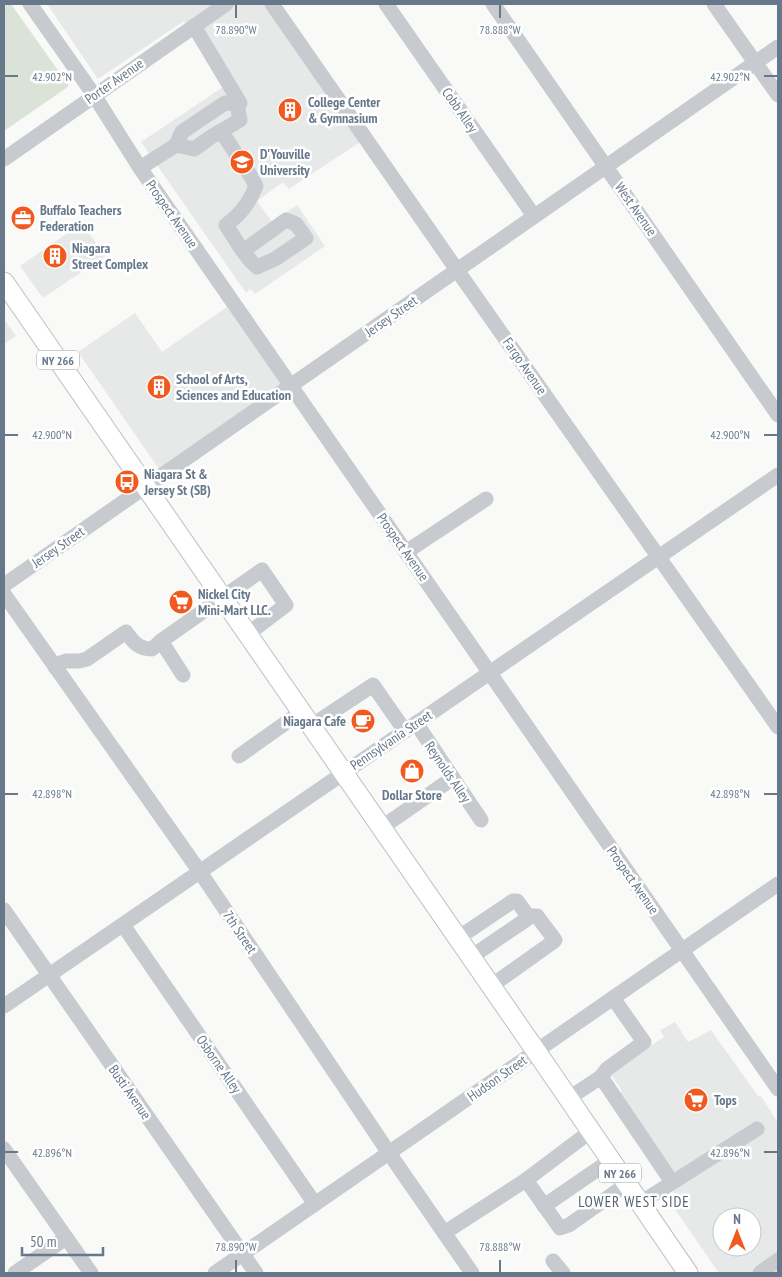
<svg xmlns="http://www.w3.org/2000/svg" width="782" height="1277" font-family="'PT Sans Narrow',sans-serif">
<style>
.built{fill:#e7e8e8;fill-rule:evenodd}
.green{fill:#dbe2d7}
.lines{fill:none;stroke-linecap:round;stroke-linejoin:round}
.major-casing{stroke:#bcc0c4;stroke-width:21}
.minor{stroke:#c7cbcf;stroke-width:15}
.major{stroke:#fff;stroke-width:19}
.ticks{fill:none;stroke:#66788a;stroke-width:2}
.labels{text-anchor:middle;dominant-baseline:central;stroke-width:5;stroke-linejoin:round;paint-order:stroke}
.shield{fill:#fff;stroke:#94a0ad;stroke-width:1}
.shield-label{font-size:12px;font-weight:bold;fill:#66788a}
.street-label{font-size:14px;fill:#66788a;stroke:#fff}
.poi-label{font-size:14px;font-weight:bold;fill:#66788a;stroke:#fff;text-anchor:start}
.neighbourhood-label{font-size:15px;letter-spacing:1px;fill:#54626f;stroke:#fff}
.ticks-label{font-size:12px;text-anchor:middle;fill:#66788a;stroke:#fff;stroke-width:5;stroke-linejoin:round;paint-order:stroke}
</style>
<rect width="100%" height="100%" fill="#f9f9f7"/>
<g class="built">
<path d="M47 4H265L362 141 289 189 283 182 257 201 272 222 297 205 325 246 255 294 250 289 246 293 141 142 226 85 184 21 98 79Z"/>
<path d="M82 223 105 256 43 298 20 266Z"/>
<path d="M227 307 281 385 159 469 78 352 135 313 162 352Z"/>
<path d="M4 319 16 336 4 344Z"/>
<path d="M675 1022 688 1042 711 1030 758 1096H761L778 1123V1273H719L674 1208 681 1203 611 1101 622 1091 610 1073 664 1037 660 1030ZM722 1217H752V1247H722Z"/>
</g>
<path class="green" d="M4 4H11L69 86 4 131Z"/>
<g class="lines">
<defs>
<path id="major" d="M4 282 536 1051 688 1273"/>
</defs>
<use href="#major" class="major-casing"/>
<g class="minor">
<path d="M30 4 94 95 140 168 778 1089"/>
<path d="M272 4 457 270 778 727"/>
<path d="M386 4 534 216"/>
<path d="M493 4 778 415"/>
<path d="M714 4 778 95"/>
<path d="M194 26 240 103 237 104"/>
<path d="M221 131 250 175 256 186C249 203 241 214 226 225 236 240 244 256 257 267L275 259 306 238 296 224 286 220 243 251"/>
<path d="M4 159 226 4"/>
<path d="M140 168 176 145 182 132 225 103 237 104 240 120 211 137 194 149 176 145"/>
<path d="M406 552 486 499"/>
<path d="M4 585 778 47"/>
<path d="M4 594 200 872 389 1153 472 1273"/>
<path d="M161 641 183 675"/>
<path d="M55 667 60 663 66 661H79L87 659 126 632C133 642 139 649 152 649L161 641 262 570 286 605 248 634"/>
<path d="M416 723 481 820"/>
<path d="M311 726 373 685 405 731"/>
<path d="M239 756 301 712"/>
<path d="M381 828 453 778"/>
<path d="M4 910 256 1273"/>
<path d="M123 925 315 1204"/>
<path d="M458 938 513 901H517L528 916 527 919 471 957"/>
<path d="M491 986 553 942 555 940 537 916H528"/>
<path d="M4 1006 778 475"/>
<path d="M601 1077 672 1182"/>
<path d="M569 1098 601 1077 607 1069 644 1042 613 998"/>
<path d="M4 1149 91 1273"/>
<path d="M526 1180 560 1228 569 1225 627 1184"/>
<path d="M640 1203 757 1129"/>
<path d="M544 1206 611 1160"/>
<path d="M444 1233 526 1180 591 1131"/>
<path d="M553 1261 563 1273"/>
<path d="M15 1273 66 1238"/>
<path d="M215 1273 778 884"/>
<path d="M760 1273 778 1260"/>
</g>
<use href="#major" class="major"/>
</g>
<path class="ticks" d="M236 5V18M500 5V18M5 76H18M764 76H777M5 435H18M764 435H777M5 794H18M764 794H777M5 1152H18M764 1152H777M236 1260V1272M500 1260V1272"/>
<defs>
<symbol id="building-disc" viewBox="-11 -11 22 22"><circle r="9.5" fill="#f2591e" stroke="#fff"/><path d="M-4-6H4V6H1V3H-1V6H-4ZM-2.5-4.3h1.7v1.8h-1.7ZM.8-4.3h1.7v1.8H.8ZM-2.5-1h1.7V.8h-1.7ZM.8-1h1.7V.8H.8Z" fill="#fff"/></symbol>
<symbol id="university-disc" viewBox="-11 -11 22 22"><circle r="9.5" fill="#f2591e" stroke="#fff"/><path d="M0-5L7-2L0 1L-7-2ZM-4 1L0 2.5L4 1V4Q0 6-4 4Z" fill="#fff"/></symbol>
<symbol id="office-disc" viewBox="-11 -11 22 22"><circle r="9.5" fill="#f2591e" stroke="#fff"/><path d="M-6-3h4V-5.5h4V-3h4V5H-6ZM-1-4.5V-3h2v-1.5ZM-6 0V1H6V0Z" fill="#fff"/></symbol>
<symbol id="bus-disc" viewBox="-11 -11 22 22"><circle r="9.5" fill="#f2591e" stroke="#fff"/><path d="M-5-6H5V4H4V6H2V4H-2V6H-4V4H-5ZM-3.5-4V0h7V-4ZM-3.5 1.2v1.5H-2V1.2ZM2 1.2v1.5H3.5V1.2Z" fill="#fff"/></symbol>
<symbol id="supermarket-disc" viewBox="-11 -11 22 22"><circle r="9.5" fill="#f2591e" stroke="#fff"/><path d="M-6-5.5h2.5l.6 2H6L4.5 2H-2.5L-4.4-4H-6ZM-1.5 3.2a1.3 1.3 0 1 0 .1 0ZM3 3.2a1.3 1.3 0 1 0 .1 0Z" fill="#fff"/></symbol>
<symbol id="cafe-disc" viewBox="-11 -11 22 22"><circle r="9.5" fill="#f2591e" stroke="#fff"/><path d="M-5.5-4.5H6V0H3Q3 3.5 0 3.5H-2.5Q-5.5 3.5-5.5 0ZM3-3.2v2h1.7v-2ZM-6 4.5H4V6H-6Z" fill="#fff"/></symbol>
<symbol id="shop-disc" viewBox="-11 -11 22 22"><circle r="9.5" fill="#f2591e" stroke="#fff"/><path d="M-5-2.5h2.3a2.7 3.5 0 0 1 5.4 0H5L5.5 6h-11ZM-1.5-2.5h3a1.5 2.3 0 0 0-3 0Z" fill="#fff"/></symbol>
</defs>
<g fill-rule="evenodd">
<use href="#building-disc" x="276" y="96" width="28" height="28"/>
<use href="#university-disc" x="228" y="148" width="28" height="28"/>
<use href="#office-disc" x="9" y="204" width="28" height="28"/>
<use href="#building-disc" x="41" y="242" width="28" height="28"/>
<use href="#building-disc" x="145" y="373" width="28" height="28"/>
<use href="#bus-disc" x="113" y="468" width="28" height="28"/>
<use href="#supermarket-disc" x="167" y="588" width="28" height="28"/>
<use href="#cafe-disc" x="349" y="707" width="28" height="28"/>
<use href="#shop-disc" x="398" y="757" width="28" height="28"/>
<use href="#supermarket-disc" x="682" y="1086" width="28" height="28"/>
</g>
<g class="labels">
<g class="shield">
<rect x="37" y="350.5" width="42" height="19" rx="4"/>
<rect x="599" y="1163.5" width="42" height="19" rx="4"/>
</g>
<g class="shield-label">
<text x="58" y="360">NY 266</text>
<text x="620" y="1173">NY 266</text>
</g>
<g class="street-label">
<text transform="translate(114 81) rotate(-35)">Porter Avenue</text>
<text transform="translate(460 110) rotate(55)">Cobb Alley</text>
<text transform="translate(636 209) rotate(55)">West Avenue</text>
<text transform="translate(172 214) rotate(55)">Prospect Avenue</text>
<text transform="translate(391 316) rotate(-35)">Jersey Street</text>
<text transform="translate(525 366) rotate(55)">Fargo Avenue</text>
<text transform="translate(58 547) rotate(-35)">Jersey Street</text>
<text transform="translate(403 547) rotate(55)">Prospect Avenue</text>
<text transform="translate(391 740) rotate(-34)">Pennsylvania Street</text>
<text transform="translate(448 772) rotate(56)">Reynolds Alley</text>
<text transform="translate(633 880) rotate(55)">Prospect Avenue</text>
<text transform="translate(240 932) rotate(56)">7th Street</text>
<text transform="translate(219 1064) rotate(55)">Osborne Alley</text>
<text transform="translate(497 1078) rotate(-35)">Hudson Street</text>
<text transform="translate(130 1092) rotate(55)">Busti Avenue</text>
</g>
<g class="poi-label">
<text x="308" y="102">College Center<tspan x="308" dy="16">&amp; Gymnasium</tspan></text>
<text x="260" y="154">D'Youville<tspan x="260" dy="16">University</tspan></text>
<text x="40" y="210">Buffalo Teachers<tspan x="40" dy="16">Federation</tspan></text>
<text x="72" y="248">Niagara<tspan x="72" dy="16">Street Complex</tspan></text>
<text x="176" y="379">School of Arts,<tspan x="176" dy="16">Sciences and Education</tspan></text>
<text x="144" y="474">Niagara St &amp;<tspan x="144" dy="16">Jersey St (SB)</tspan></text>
<text x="198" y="594">Nickel City<tspan x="198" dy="16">Mini-Mart LLC.</tspan></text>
<text x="346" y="721" text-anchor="end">Niagara Cafe</text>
<text x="412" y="795" text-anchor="middle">Dollar Store</text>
<text x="714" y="1100">Tops</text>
</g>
<g class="neighbourhood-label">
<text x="634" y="1201">LOWER WEST SIDE</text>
</g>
</g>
<g class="ticks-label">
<text x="236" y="34">78.890°W</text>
<text x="500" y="34">78.888°W</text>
<text x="52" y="81">42.902°N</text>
<text x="730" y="81">42.902°N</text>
<text x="52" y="439">42.900°N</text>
<text x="730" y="439">42.900°N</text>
<text x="52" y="798">42.898°N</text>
<text x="730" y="798">42.898°N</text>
<text x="52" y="1157">42.896°N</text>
<text x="730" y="1157">42.896°N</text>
<text x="236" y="1251">78.890°W</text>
<text x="500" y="1251">78.888°W</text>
</g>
<rect width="782" height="1277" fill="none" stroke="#66788a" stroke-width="10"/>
<g transform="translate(737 1232)"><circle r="24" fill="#ffffff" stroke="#c2c9d0"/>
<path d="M0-4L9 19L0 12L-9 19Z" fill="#f2591e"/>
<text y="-8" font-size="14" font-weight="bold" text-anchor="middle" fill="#66788a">N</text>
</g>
<path d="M22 1247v8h81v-8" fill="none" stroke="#66788a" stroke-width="2.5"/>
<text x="30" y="1247" font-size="15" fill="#66788a" stroke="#ffffff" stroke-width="4" paint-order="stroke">50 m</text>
</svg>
